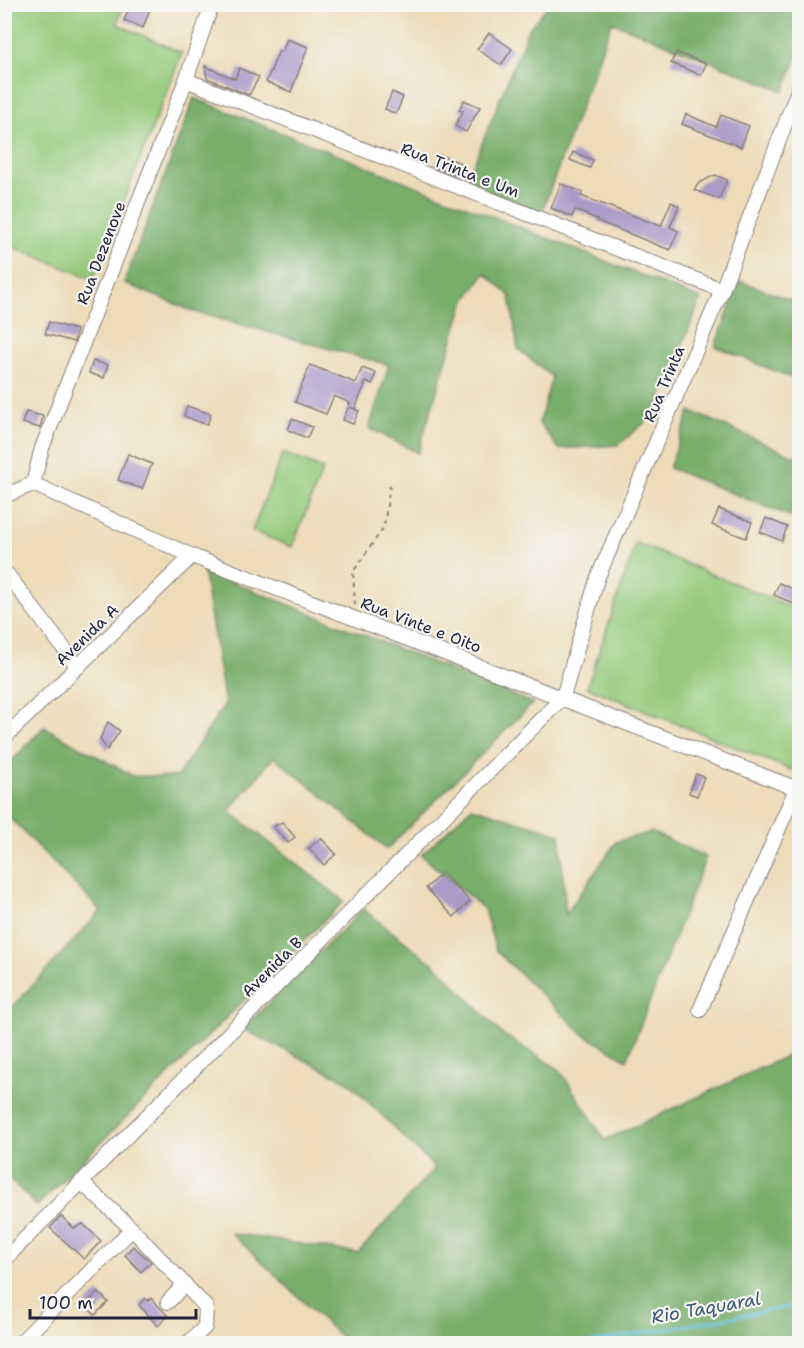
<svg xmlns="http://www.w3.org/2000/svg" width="804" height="1348" font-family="'Shantell Sans',sans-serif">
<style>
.green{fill:#95ca7b;stroke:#5c765b;stroke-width:1.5}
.forest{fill:#78ae6b;stroke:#4d6853;stroke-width:1.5}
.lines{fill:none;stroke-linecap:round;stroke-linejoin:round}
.stream{stroke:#5ec0dc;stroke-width:3}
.building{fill:#ac9bc9}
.minor-casing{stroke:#887f7a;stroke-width:16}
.path{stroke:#887f7a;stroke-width:2;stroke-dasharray:4.5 4.5;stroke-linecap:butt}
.minor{stroke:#fff;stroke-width:14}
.labels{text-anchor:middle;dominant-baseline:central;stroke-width:4.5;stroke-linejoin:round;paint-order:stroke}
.street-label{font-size:16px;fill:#22223b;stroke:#f6f6f2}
.water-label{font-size:18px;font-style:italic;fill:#375973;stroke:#f6f6f2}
</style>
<rect width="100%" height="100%" fill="#f6f6f2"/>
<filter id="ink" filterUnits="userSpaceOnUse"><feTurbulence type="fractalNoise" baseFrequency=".0167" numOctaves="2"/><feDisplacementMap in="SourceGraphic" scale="12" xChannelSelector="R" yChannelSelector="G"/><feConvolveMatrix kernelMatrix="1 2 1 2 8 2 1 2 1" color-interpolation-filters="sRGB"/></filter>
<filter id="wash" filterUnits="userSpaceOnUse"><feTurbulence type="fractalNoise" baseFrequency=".008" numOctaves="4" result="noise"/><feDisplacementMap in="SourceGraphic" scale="24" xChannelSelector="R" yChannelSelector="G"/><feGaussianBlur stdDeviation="1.35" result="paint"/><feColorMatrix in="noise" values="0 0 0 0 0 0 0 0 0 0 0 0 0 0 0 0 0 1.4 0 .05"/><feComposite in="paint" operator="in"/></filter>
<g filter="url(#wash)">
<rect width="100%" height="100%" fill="#eedcb9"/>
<g class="green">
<path d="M4 5H124L117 24 182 53 93 279 5 244Z"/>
<path d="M283 453 323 469 292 547 252 531Z"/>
<path d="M636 543 799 610V748L791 770 587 687Z"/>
</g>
<g class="forest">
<path d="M548 5H799V52L784 91 612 22 541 214 465 185 528 30Z"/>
<path d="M194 98 701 299 654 415 618 445 559 449 539 423 552 377 518 349 510 296 485 273 464 303 418 453 369 428 389 365 195 312 124 283Z"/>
<path d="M740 281 799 303V381L715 346Z"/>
<path d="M690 411 799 458V520L669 468Z"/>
<path d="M203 570 533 703 387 849 274 757 229 811 344 901 37 1206 5 1175V1015L101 911 5 813V768L44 727 133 776 177 777 225 704Z"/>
<path d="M472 807 560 834 566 914 616 842 651 832 706 857 627 1060 583 1034 496 951 484 909 421 855Z"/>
<path d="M363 909 440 969 502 1034 559 1069 605 1140 789 1055 799 1068V1343H347L231 1233 358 1253 435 1168 347 1081 243 1029Z"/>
</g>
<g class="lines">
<path class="stream" d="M582 1344 800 1305"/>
</g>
<g id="blocks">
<g class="building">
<path d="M131 4H152L143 28 124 20Z"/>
<path d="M489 33 512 49 501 65 477 49Z"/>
<path d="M287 39 308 47 291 92 266 82 279 51 282 52Z"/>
<path d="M676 52 706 64 701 75 671 63Z"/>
<path d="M205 66 235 79 239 68 259 77 249 95 207 78Z"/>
<path d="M392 92 403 97 396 114 385 109Z"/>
<path d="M464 100 480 107 466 132 455 126 463 111 459 110Z"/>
<path d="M686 114 716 127 721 115 749 126 741 147 682 124Z"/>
<path d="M573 152 593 160 590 168 570 160Z"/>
<path d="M440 155 461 163 457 176 435 167Z"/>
<path d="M715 175 727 180 719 199 694 190 699 183Z"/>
<path d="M561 184 582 192 581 196 661 226 671 202 679 206 670 227 678 231 670 250 597 221V219L575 210 572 217 551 208Z"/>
<path d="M49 322 77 330 74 342 45 334Z"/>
<path d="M93 361 108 365 104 378 89 373Z"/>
<path d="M310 365 356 383 362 368 376 373 372 384 366 382 355 409 350 407 359 411 353 424 343 420 350 403 334 396 326 414 295 402Z"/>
<path d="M187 406 211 414 207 425 184 416Z"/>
<path d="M26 412 43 416 40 428 22 423Z"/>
<path d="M292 419 312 427 307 438 288 430Z"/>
<path d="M128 454 152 464 142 489 118 480Z"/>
<path d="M719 509 752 522 746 538 712 525Z"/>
<path d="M766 518 787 527 782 541 760 532Z"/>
<path d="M779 583 800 592 797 605 774 595Z"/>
<path d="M108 722 120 731 107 750 100 739Z"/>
<path d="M696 774 704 777 697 796 689 793Z"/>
<path d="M282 822 295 837 288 843 273 827Z"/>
<path d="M321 838 336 854 324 865 309 848Z"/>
<path d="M442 873 470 901 454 917 426 888Z"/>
<path d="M61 1216 74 1228 83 1224 101 1241 84 1259 50 1228Z"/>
<path d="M133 1246 151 1262 141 1272 125 1255Z"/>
<path d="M98 1292 108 1302 95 1315 85 1305Z"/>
<path d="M145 1298 148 1301 151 1298 168 1316 158 1326 139 1305Z"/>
</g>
</g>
</g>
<g filter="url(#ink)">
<use href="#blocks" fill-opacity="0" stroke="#887f7a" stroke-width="1.5"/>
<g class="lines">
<defs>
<g id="minor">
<path d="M186 80 722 290"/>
<path d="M33 484 192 556 800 790"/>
<path d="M4 496 33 484 42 448 186 80 212 4"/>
<path d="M7 574 78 667"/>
<path d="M4 738 192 556"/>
<path d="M700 1010 796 789"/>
<path d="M81 1182 132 1229 206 1307 205 1327 187 1344"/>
<path d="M4 1260 563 697 597 579 722 290 800 85"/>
<path d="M168 1302 185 1284"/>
<path d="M19 1344 132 1229"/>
</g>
</defs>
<use href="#minor" class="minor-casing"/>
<path class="path" d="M355 605 353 572 384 527 390 484"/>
<use href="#minor" class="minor"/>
</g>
</g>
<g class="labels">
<g class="street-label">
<text transform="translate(460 170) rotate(21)">Rua Trinta e Um</text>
<text transform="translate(101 253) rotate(-69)">Rua Dezenove</text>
<text transform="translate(664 384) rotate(-67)">Rua Trinta</text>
<text transform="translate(421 625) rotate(21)">Rua Vinte e Oito</text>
<text transform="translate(87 635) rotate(-44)">Avenida A</text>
<text transform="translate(272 967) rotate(-45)">Avenida B</text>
</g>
<g class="water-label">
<text transform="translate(706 1308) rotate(-10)">Rio Taquaral</text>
</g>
</g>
<rect width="804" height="1348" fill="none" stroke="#f6f6f2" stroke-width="24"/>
<path d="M30 1309v9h166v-9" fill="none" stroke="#22223b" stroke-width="3"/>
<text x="39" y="1309" font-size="18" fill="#22223b" stroke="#f6f6f2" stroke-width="4.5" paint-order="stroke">100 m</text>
</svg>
